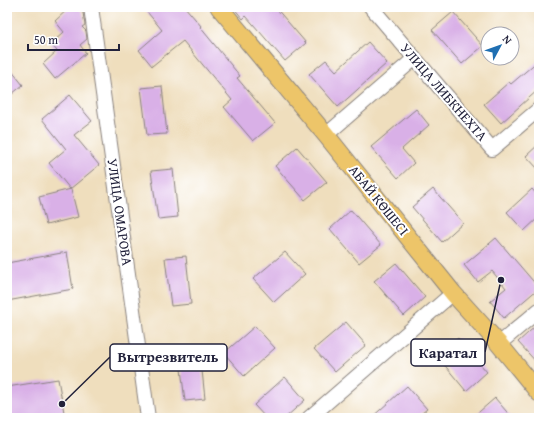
<svg xmlns="http://www.w3.org/2000/svg" width="546" height="425" font-family="'Gentium Book Plus',serif">
<style>
.building{fill:#d9b0e7}
.lines{fill:none;stroke-linecap:round;stroke-linejoin:round}
.minor-casing{stroke:#88807c;stroke-width:16}
.major-casing{stroke:#88807c;stroke-width:19}
.minor{stroke:#fff;stroke-width:14}
.major{stroke:#edc569;stroke-width:17}
.labels{text-anchor:middle;dominant-baseline:central;stroke-width:4;stroke-linejoin:round;paint-order:stroke}
.street-label{font-size:14px;fill:#22223b;stroke:#fff}
.leader{fill:none;stroke:#22223b;stroke-width:1.5}
.callout-dot{fill:#22223b;stroke:#fff;stroke-width:1.5}
.callout{fill:#fff;stroke:#22223b;stroke-width:1.5}
.callout-label{font-size:15px;text-anchor:middle;font-weight:bold;fill:#22223b}
</style>
<rect width="100%" height="100%" fill="#fff"/>
<filter id="ink" filterUnits="userSpaceOnUse"><feTurbulence type="fractalNoise" baseFrequency=".025" numOctaves="2"/><feDisplacementMap in="SourceGraphic" scale="8" xChannelSelector="R" yChannelSelector="G"/><feConvolveMatrix kernelMatrix="1 2 1 2 8 2 1 2 1" color-interpolation-filters="sRGB"/></filter>
<filter id="wash" filterUnits="userSpaceOnUse"><feTurbulence type="fractalNoise" baseFrequency=".012" numOctaves="4" result="noise"/><feDisplacementMap in="SourceGraphic" scale="16" xChannelSelector="R" yChannelSelector="G"/><feGaussianBlur stdDeviation="0.9" result="paint"/><feColorMatrix in="noise" values="0 0 0 0 0 0 0 0 0 0 0 0 0 0 0 0 0 1.4 0 .05"/><feComposite in="paint" operator="in"/></filter>
<g filter="url(#wash)">
<rect width="100%" height="100%" fill="#efdebd"/>
<g id="blocks">
<g class="building">
<path d="M70 7H78L83 13 85 25 82 27 86 31 87 39 80 45 86 53 55 79 43 64 57 51 51 44 64 32 55 21Z"/>
<path d="M143 7H185L201 26 200 27 240 76 237 78 275 123 253 141 224 107 232 100 183 41 152 66 139 50 162 30Z"/>
<path d="M233 7H275L306 43 285 61 246 16 243 19Z"/>
<path d="M453 12 483 46 462 64 432 30Z"/>
<path d="M368 42 387 63 338 107 309 74 326 60 336 71Z"/>
<path d="M539 60V89L501 123 484 104 509 82 511 84Z"/>
<path d="M7 65 23 85 7 98Z"/>
<path d="M162 86 167 134 147 135 141 88Z"/>
<path d="M70 95 92 121 74 135 99 165 70 189 49 163 66 149 42 119Z"/>
<path d="M416 109 429 125 402 149 414 163 398 178 371 147Z"/>
<path d="M539 144V170L526 156Z"/>
<path d="M297 147 327 182 305 200 275 166Z"/>
<path d="M173 169 178 217 158 219 151 171Z"/>
<path d="M71 189 78 217 46 225 39 197Z"/>
<path d="M433 189 463 223 442 242 412 207Z"/>
<path d="M532 189 539 197V217L524 231 507 212Z"/>
<path d="M351 210 381 245 359 263 330 229Z"/>
<path d="M496 238 539 288 504 318 490 301 506 288 492 271 478 282 464 265Z"/>
<path d="M67 252 73 289 7 301V263Z"/>
<path d="M285 252 305 274 274 302 253 279Z"/>
<path d="M186 256 191 304 171 306 165 258Z"/>
<path d="M396 263 425 297 404 316 374 281Z"/>
<path d="M346 322 366 345 335 372 314 349Z"/>
<path d="M539 323V365L518 342Z"/>
<path d="M255 326 275 348 244 376 224 353Z"/>
<path d="M458 338 487 372 466 391 437 356Z"/>
<path d="M200 351 205 399 185 401 179 353Z"/>
<path d="M285 377 305 400 285 418H266L254 405Z"/>
<path d="M58 379 65 418H7V387Z"/>
<path d="M407 386 427 409 416 418H371Z"/>
<path d="M495 398 512 418H472Z"/>
</g>
</g>
</g>
<g filter="url(#ink)">
<use href="#blocks" fill-opacity="0" stroke="#88807c" stroke-width="1"/>
<g class="lines">
<defs>
<g id="minor">
<path d="M91 7 148 418"/>
<path d="M371 7 492 149 539 109"/>
<path d="M326 135 415 58"/>
<path d="M499 344 539 310"/>
<path d="M309 418 453 293"/>
</g>
<path id="major" d="M219 7 326 135 453 293 499 344 539 393"/>
</defs>
<use href="#minor" class="minor-casing"/>
<use href="#major" class="major-casing"/>
<use href="#minor" class="minor"/>
<use href="#major" class="major"/>
</g>
</g>
<g class="labels">
<g class="street-label">
<text transform="translate(444 92) rotate(49)">УЛИЦА ЛИБКНЕХТА</text>
<text transform="translate(379 200) rotate(51)">АБАЙ КӨШЕСІ</text>
<text transform="translate(120 212) rotate(82)">УЛИЦА ОМАРОВА</text>
</g>
</g>
<path class="leader" d="M501 280L485 352M62 404L110 357"/>
<g class="callout-dot">
<circle cx="501" cy="280" r="4"/>
<circle cx="62" cy="404" r="4"/>
</g>
<g class="callout">
<rect x="411" y="339" width="74" height="27" rx="4"/>
<rect x="110" y="344" width="117" height="27" rx="4"/>
</g>
<g class="callout-label">
<text x="448" y="358">Каратал</text>
<text x="168" y="362">Вытрезвитель</text>
</g>
<rect width="546" height="425" fill="none" stroke="#fff" stroke-width="24"/>
<g transform="translate(500 46) rotate(49)"><circle r="19" fill="#ffffff" stroke="#a7a7b1"/>
<path d="M0-3L7 15L0 10L-7 15Z" fill="#1f6fb2"/>
<text y="-6" font-size="11" font-weight="bold" text-anchor="middle" fill="#22223b">N</text>
</g>
<path d="M28 44v6h91v-6" fill="none" stroke="#22223b" stroke-width="2"/>
<text x="34" y="44" font-size="12" fill="#22223b" stroke="#ffffff" stroke-width="3" paint-order="stroke">50 m</text>
</svg>
